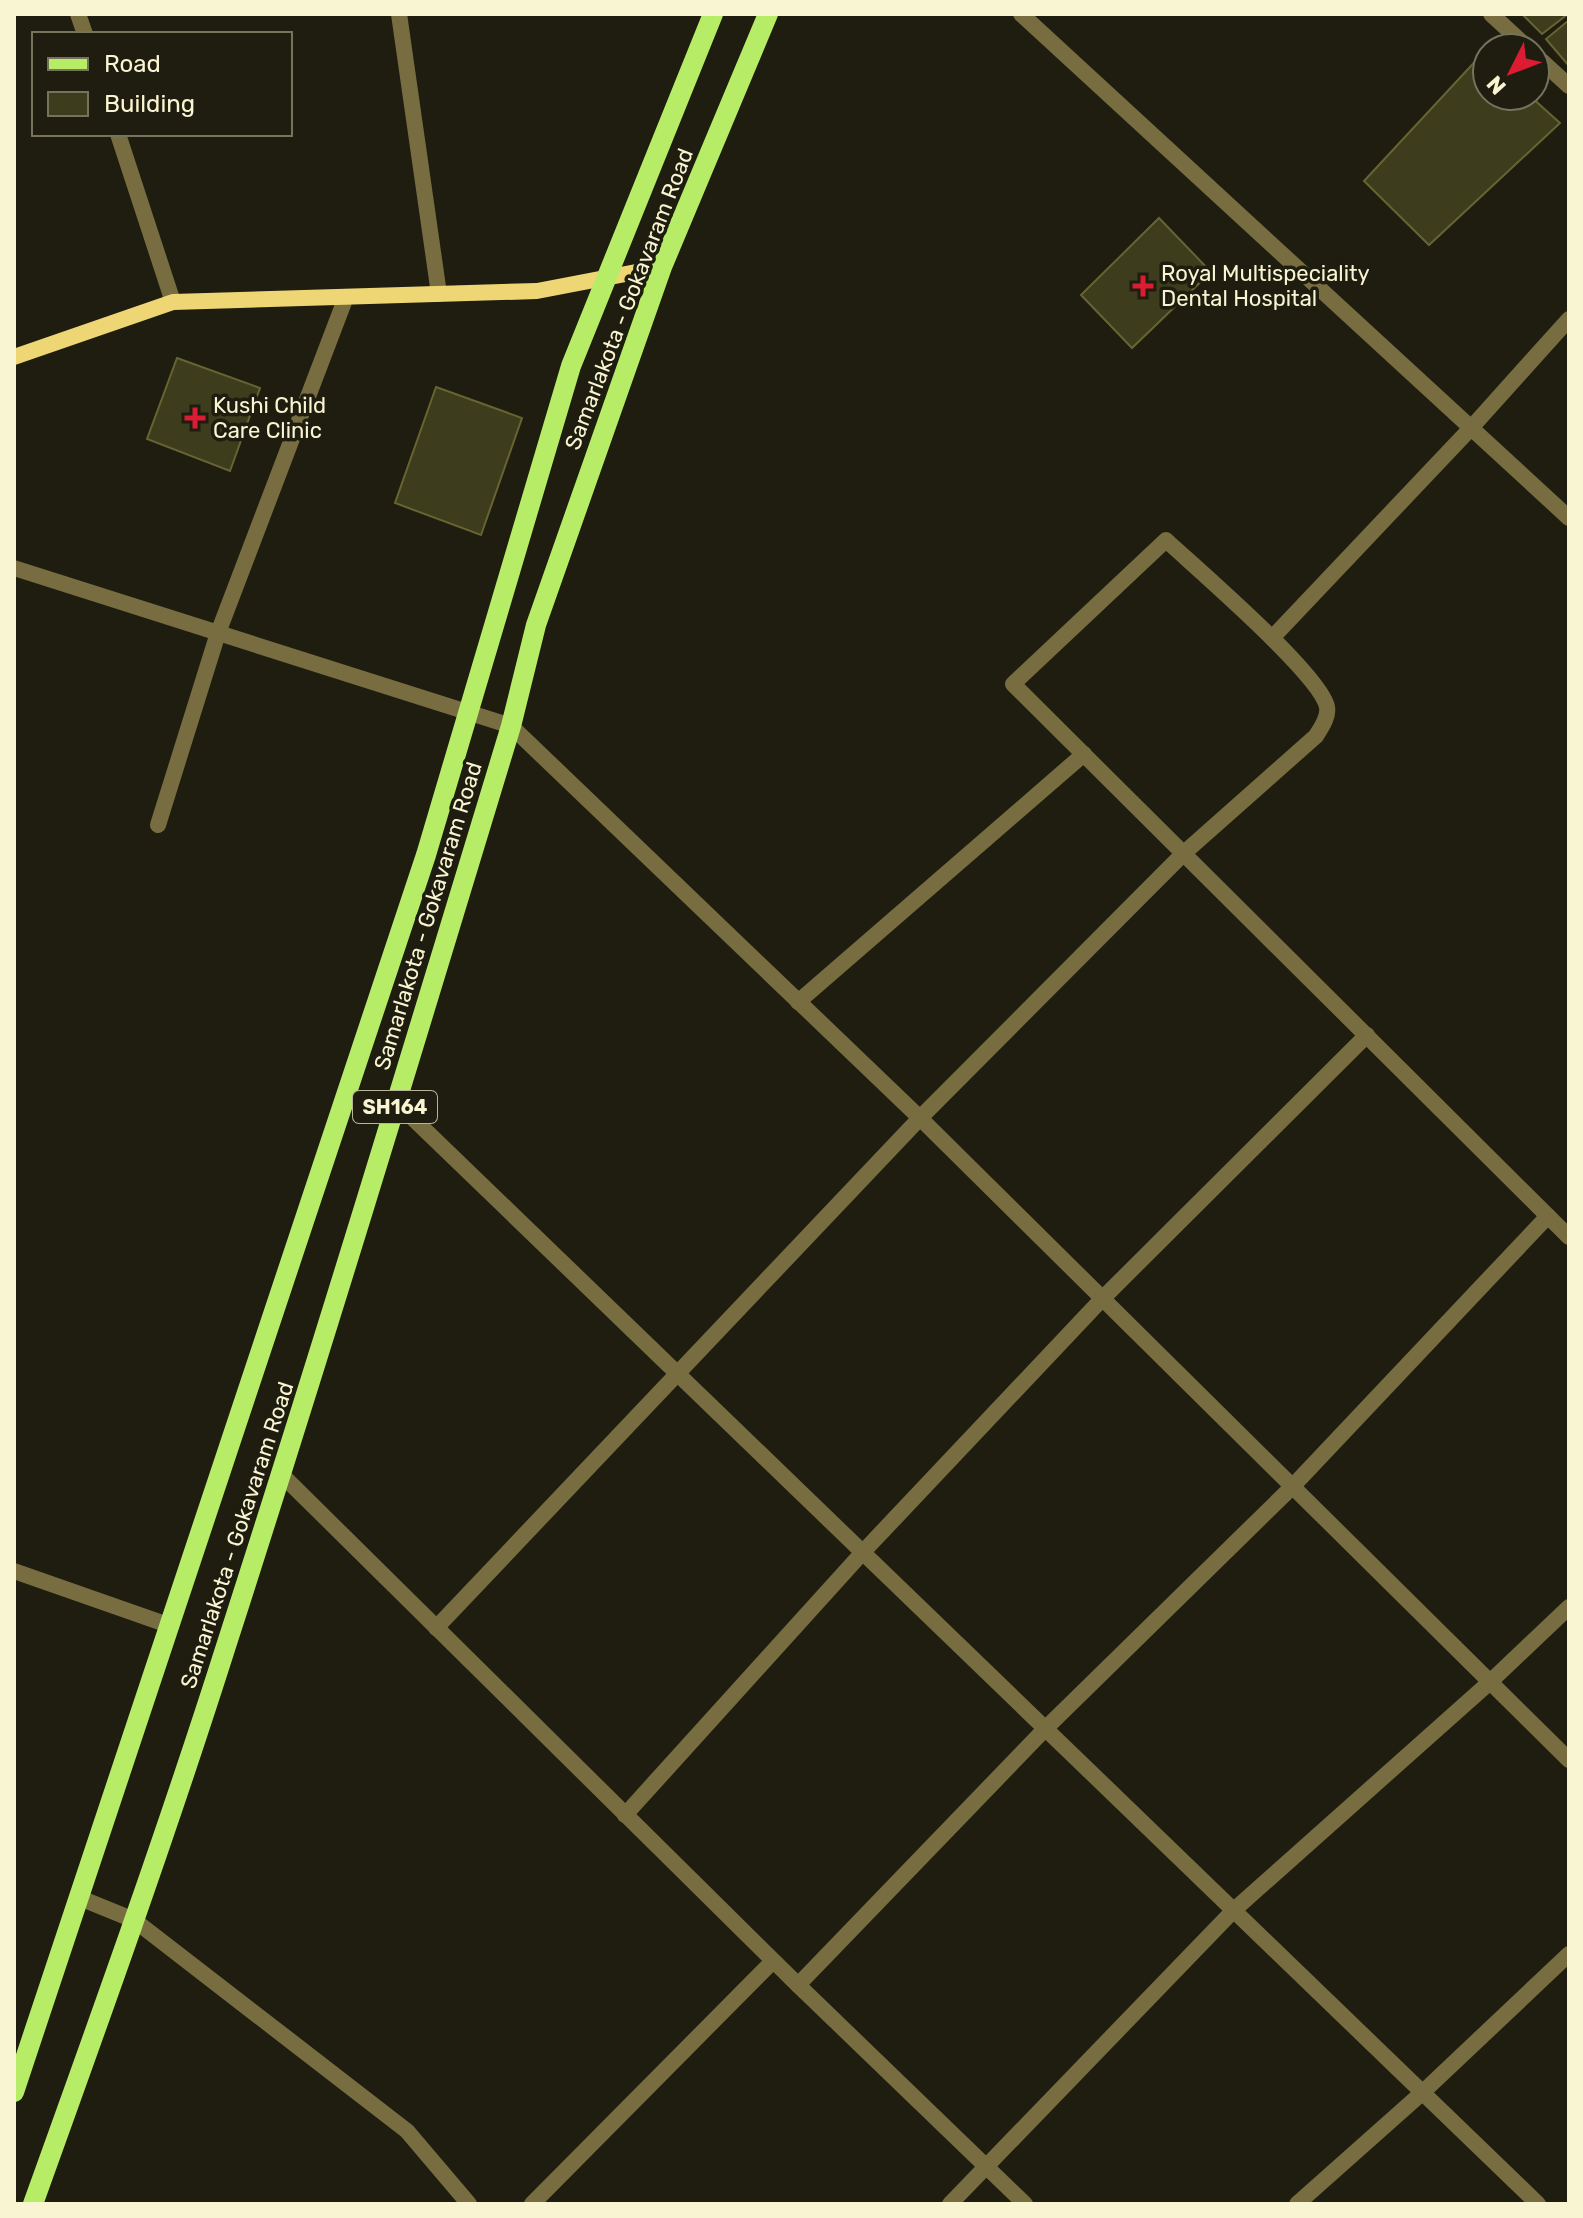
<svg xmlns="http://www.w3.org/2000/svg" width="1583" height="2218" font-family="Rubik,sans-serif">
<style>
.building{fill:#3d3c1d;stroke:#666532;stroke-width:2}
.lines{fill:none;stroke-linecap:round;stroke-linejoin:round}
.street{stroke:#776d40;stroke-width:16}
.secondary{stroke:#eed674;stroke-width:16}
.primary{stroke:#b6ec66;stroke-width:20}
.poi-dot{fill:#db1c33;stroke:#1e1d0f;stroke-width:3}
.labels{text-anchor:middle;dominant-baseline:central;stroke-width:7;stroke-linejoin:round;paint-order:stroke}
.shield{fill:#1e1d0f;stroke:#b7b498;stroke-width:2}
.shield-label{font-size:20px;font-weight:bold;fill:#f9f5d2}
.poi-label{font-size:22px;fill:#f9f5d2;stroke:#1e1d0f;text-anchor:start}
.street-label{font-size:22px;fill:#f9f5d2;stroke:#1e1d0f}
</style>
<rect width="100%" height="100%" fill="#1e1d0f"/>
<g class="building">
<path d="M1522 14H1568L1542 34Z"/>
<path d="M1569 20V66L1546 39Z"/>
<path d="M1483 53 1487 57V96H1530L1560 123 1429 245 1364 181Z"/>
<path d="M1159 218 1211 272 1132 348 1081 295Z"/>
<path d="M177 358 260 388 230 471 147 439Z"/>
<path d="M436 387 522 418 481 535 395 503Z"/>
</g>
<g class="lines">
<g class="street">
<path d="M78 14 85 34"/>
<path d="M399 14 439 294"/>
<path d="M1021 14 1569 518"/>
<path d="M1491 14 1528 48"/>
<path d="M1535 55 1569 86"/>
<path d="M118 134 173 302"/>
<path d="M14 568 511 726 920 1118 1569 1760"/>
<path d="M1272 638 1471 428 1569 319"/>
<path d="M158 825 218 633 346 297"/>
<path d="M798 1002 1084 754"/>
<path d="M396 1102 1538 2204"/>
<path d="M280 1473 798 1985 1025 2204"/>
<path d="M14 1571 171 1626"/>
<path d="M436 1628 920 1118 1184 853 1316 736C1321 728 1329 717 1327 707 1321 675 1196 568 1166 540L1013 684 1569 1237"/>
<path d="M625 1815 863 1552 1102 1299 1367 1035"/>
<path d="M80 1898 134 1920 407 2131 469 2204"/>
<path d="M798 1985 1046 1728 1292 1487 1548 1216"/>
<path d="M532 2204 773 1961"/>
<path d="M950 2204 1234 1910 1490 1682 1569 1607"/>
<path d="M1297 2204 1423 2092 1569 1954"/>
</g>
<path class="secondary" d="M14 357 173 302 537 291 662 267"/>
<g class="primary">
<path d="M14 2092 426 855 571 366 713 14"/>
<path d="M33 2204C100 2018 167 1832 227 1643 325 1339 418 1032 511 726L536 625 662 267 768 14"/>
</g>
</g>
<g class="poi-dot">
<path d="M1139 274h8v8h8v8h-8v8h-8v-8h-8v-8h8z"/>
<path d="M191 406h8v8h8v8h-8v8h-8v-8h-8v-8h8z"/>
</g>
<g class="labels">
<rect class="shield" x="353" y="1091" width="84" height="32" rx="6"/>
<g class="shield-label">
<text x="395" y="1107">SH164</text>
</g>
<g class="poi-label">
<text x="1161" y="273">Royal Multispeciality<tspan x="1161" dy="25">Dental Hospital</tspan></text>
<text x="213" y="405">Kushi Child<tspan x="213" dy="25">Care Clinic</tspan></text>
</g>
<g class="street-label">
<text transform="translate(629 299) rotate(-69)">Samarlakota - Gokavaram Road</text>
<text transform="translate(428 916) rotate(-73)">Samarlakota - Gokavaram Road</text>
<text transform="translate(237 1535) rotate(-72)">Samarlakota - Gokavaram Road</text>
</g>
</g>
<rect width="1583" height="2218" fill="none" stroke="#f9f5d2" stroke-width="32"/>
<rect x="32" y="32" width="260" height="104" fill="#1e1d0f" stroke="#76735d" stroke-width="2"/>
<rect x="48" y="58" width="40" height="12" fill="#b6ec66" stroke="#76735d" stroke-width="2"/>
<text x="104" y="72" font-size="24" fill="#f9f5d2">Road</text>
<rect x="48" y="92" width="40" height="24" fill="#3d3c1d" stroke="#76735d" stroke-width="2"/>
<text x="104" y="112" font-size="24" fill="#f9f5d2">Building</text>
<g transform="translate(1511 72) rotate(228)"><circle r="38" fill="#1e1d0f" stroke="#76735d" stroke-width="2"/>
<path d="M0-6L14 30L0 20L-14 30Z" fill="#db1c33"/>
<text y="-12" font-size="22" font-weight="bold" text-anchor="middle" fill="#f9f5d2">N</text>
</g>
</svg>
